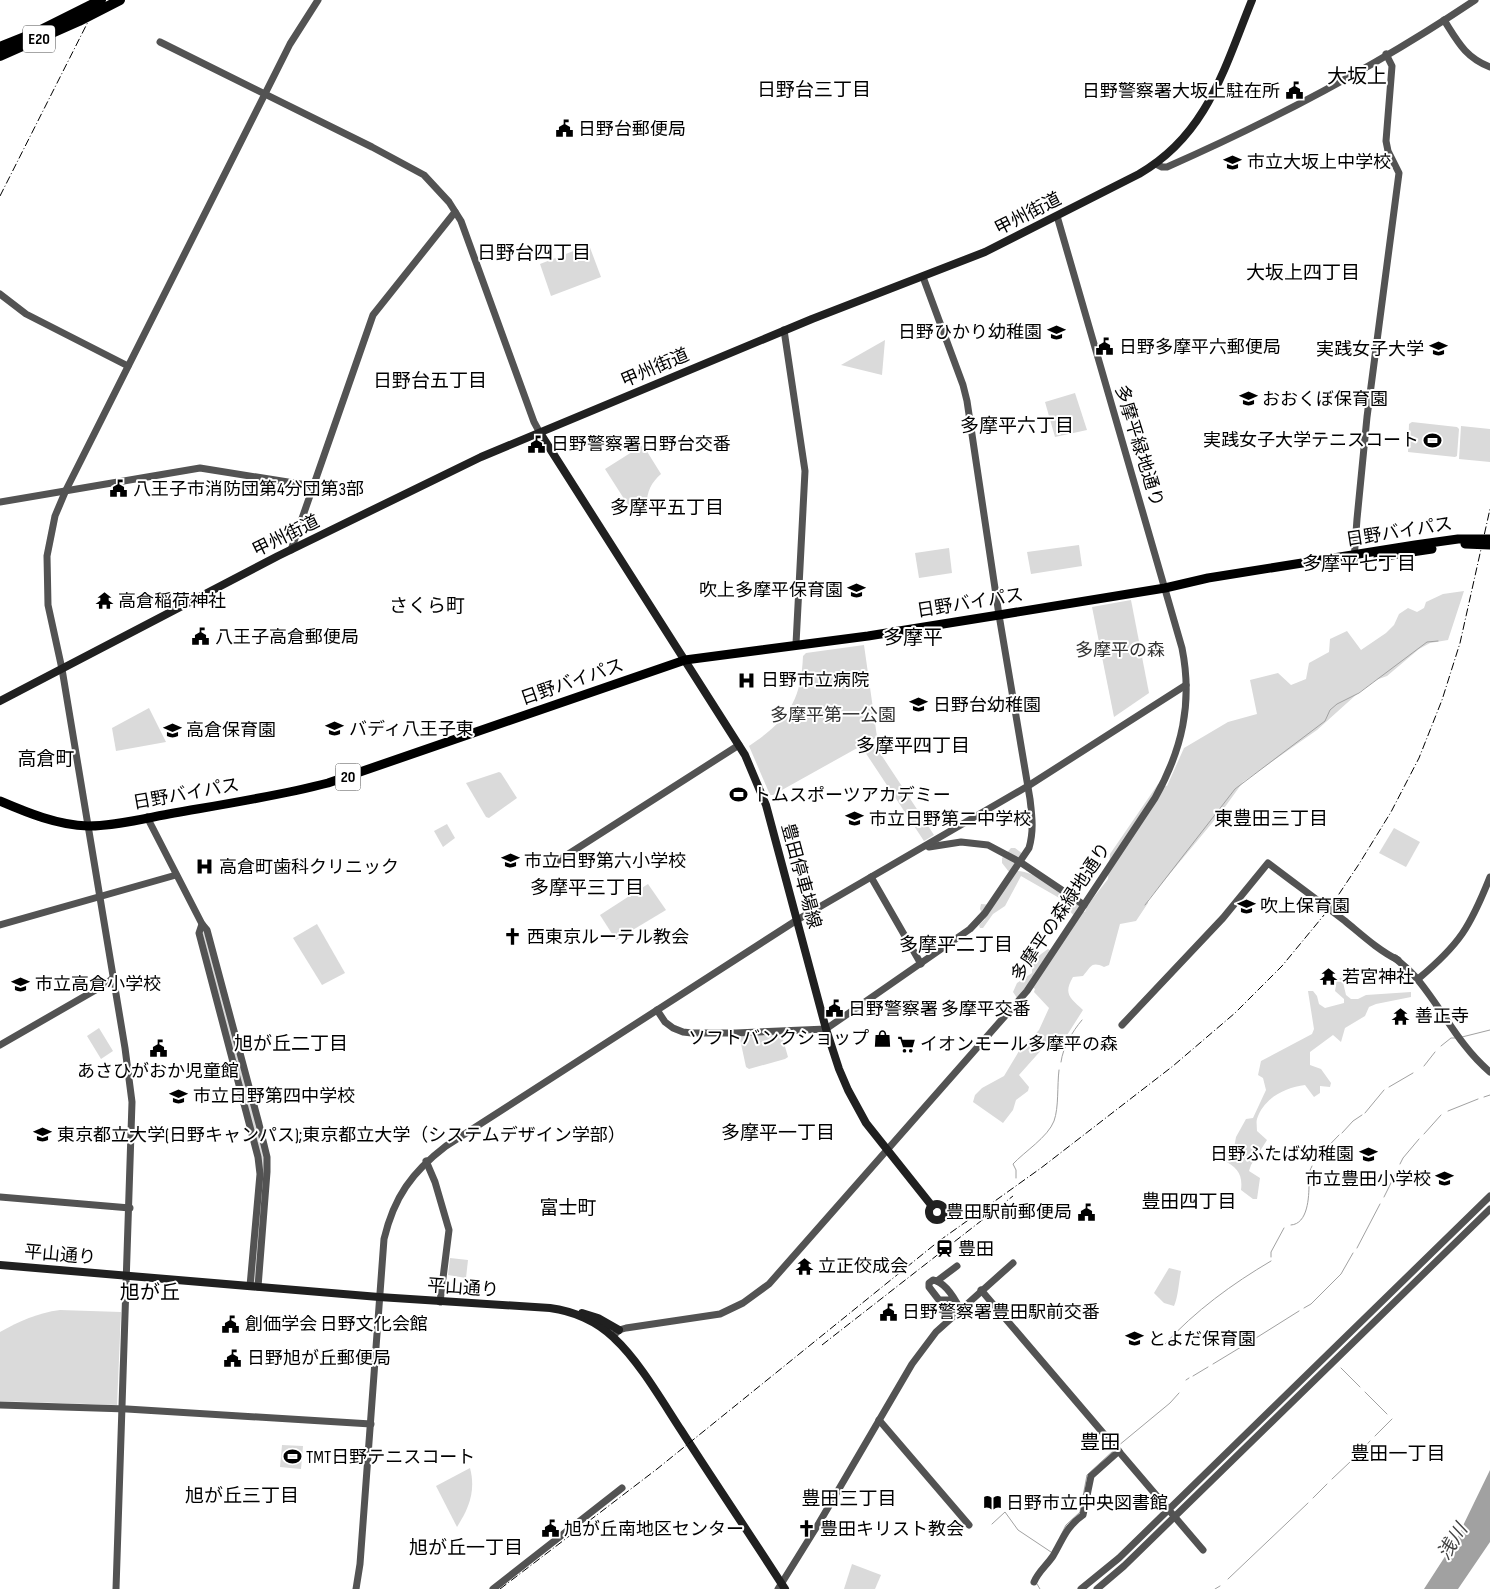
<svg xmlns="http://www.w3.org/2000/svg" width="1490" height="1589" font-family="'Sofia Sans Condensed','Noto Sans JP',sans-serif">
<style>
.green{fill:#dadada}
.water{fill:#a1a1a1}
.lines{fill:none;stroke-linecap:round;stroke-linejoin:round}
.stream{stroke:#a1a1a1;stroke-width:1}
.tertiary{stroke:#535353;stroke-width:7}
.secondary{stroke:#202020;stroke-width:8}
.trunk{stroke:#000;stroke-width:9}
.motorway{stroke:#000;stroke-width:10}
.rail{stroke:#000;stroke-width:1;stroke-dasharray:8 2.5 1 2.5;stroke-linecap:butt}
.labels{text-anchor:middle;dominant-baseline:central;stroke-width:4;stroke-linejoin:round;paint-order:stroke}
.shield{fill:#fff;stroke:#4c4c4c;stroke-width:1}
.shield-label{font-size:16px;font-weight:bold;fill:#000}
.poi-label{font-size:18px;fill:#000;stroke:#fff;text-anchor:start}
.street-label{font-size:18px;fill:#000;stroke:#fff}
.park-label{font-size:18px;fill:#313131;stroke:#fff}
.neighbourhood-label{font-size:19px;fill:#000;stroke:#fff}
.water-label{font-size:19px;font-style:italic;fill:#424242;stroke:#fff}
.quarter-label{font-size:20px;fill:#000;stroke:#fff}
</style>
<rect width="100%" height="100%" fill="#fff"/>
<g class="green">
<path d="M589 245 601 277 551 296 540 264Z"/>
<path d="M885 340 882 375 841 365Z"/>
<path d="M1075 393 1087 430 1055 437 1045 402Z"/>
<path d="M1412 422 1457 427 1459 429 1457 456 1455 457 1408 452 1409 424Z"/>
<path d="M1461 426 1490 429V462L1459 459Z"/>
<path d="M643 445 661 474C650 484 646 493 647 509L635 516 605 469Z"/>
<path d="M1079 545 1082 566 1031 574 1027 552Z"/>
<path d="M949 548 952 573 919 578 915 553Z"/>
<path d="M1464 591 1448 640 1430 643 1419 649 1387 676 1376 680 1357 694 1317 730 1243 782 1222 811 1148 900V903L1136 921 1120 924 1109 965 1104 967C1091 961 1091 967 1083 976L1073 977C1063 994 1070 998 1083 1010L1062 1043 1052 1038 1019 1075 1029 1087 1028 1091 1016 1100 1013 1110 1003 1123 973 1102 975 1095 982 1088 1004 1076 1019 1051 1039 1030 1049 1008 1034 992 1035 989 1032 987 1025 990 1017 998 1013 992 1017 983 1032 973C1033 958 1036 958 1048 949L1054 952 1077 918 1068 910 1061 899 1021 876 1005 906 993 914 983 928H980L979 925 985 919 980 909 981 904 993 905 1013 877 1002 863V858L1011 848H1015L1023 854 1017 871C1036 871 1063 894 1079 905V910L1085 912 1087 906 1108 879 1110 854 1158 784 1167 786 1184 748 1228 722 1257 714 1250 680 1278 673 1291 685 1306 679 1309 663 1329 652 1330 639 1347 631 1361 650 1386 633 1394 625 1399 614 1408 608 1417 612 1424 608 1426 602 1443 594Z"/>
<path d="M1131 600 1149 693 1114 717 1092 607Z"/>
<path d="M864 645 877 737 773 795H770L749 746C787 720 801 703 803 656L806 653Z"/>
<path d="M149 708 166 742 116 751 112 728Z"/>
<path d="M881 742 880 753 934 835 924 841 865 752Z"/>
<path d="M499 772 501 773 517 798 489 818 486 817 466 783Z"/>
<path d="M447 824 455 838 443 847 434 831Z"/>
<path d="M1394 828 1420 842 1406 867 1379 853Z"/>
<path d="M648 884 666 910 616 940 600 915Z"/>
<path d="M202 924 207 930 267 1157 258 1287 250 1286 260 1174 199 933Z"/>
<path d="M317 924 345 973 322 985 293 938Z"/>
<path d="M1342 978 1346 995 1351 999H1358L1366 995 1411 992V997L1376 1004 1369 1007 1365 1016 1345 1028 1341 1042 1333 1035 1310 1052V1065L1321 1069 1331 1083 1330 1087 1320 1086V1093L1314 1097 1305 1085C1285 1087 1263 1099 1257 1119 1256 1122 1257 1127 1257 1131L1267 1140 1251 1165 1249 1171 1260 1178 1257 1199H1253L1241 1190C1243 1174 1237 1167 1223 1160L1222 1155 1224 1152 1239 1159 1243 1155 1234 1148 1236 1137 1246 1119 1253 1118 1266 1090 1263 1078 1258 1075 1261 1061 1312 1034 1314 1029 1308 991H1313L1317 996 1319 1004 1325 1008 1344 1003V999L1335 991 1337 979Z"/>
<path d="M99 1028 113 1051 101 1059 87 1036Z"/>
<path d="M779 1034 782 1036 788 1057 785 1059 749 1069 746 1067 740 1039 742 1035Z"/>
<path d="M450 1258 468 1260 466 1278 448 1275Z"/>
<path d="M1169 1268 1181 1271C1179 1281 1178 1298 1174 1306L1164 1303 1154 1293Z"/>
<path d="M60 1310 121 1312 117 1405 0 1401V1332C20 1321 37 1313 60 1310Z"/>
<path d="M282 1445 303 1446 301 1469 280 1467Z"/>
<path d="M470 1468C476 1491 469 1508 457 1527L436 1486Z"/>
<path d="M852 1564 881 1575 875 1589H844Z"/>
</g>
<path class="water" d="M1490 1470V1542L1458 1589H1424L1457 1538Z"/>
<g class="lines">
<g class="stream">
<path d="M1145 905 1235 789 1325 721 1330 710 1337 704 1359 693 1427 642 1438 641"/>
<path d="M1462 1037 1490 1030"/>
<path d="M1441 1046 1451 1038H1455"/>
<path d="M1061 1062C1063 1047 1072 1032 1082 1020"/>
<path d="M1424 1066 1435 1052"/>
<path d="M1389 1087 1413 1073"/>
<path d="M1484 1097 1490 1095"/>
<path d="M1448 1111 1478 1099"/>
<path d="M1365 1113 1384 1090"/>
<path d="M1342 1133 1353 1121 1362 1115"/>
<path d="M1424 1134 1441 1115"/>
<path d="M1315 1160 1339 1135"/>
<path d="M1400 1164 1403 1158 1419 1139"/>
<path d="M1016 1178V1170L1013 1164C1024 1152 1048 1137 1054 1121 1059 1107 1057 1086 1059 1070"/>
<path d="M1308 1179V1175L1312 1166"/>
<path d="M1384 1197 1397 1171"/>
<path d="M1291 1225C1308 1224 1309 1197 1309 1184"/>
<path d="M1357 1248 1380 1204"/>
<path d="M1271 1257V1252L1284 1228"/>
<path d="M1304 1308 1311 1304 1341 1274 1353 1253"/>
<path d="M1256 1338 1299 1311"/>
<path d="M1165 1344C1195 1311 1232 1284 1271 1261"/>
<path d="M1213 1364 1251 1341"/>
<path d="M1341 1368 1360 1387"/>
<path d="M1193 1376 1208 1367"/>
<path d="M1186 1380 1189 1378"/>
<path d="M1365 1392 1387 1414"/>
<path d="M1375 1436 1392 1419"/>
<path d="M1118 1446 1170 1403 1179 1393"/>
<path d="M1354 1458 1370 1441"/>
<path d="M1332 1479 1350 1462"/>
<path d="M1313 1498 1327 1484"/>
<path d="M992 1524 1005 1512 1018 1530 1051 1552"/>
<path d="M1060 1537 1066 1525 1080 1512 1087 1475 1113 1451"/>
<path d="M1228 1579 1308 1503"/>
<path d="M1037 1584 1040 1589"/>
<path d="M1215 1589 1220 1586"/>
</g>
<g class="tertiary">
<path d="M1444 20C1458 42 1465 57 1490 67"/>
<path d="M160 42 372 147 424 175 449 202 461 221 534 422 540 433"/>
<path d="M1156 164 1162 167H1167C1274 120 1378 65 1475 0"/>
<path d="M0 294 26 314 128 366"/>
<path d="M784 330 805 471 796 644"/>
<path d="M0 502 200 468 313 486"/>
<path d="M291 550 373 315 455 212"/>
<path d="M1354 560 1357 519 1367 417 1399 173 1388 151 1386 141 1392 66 1386 54"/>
<path d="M147 817 202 924 207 930 259 1124 267 1157V1172L258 1287"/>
<path d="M929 847 961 842 988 845 1020 862 1084 905"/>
<path d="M559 860 739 745"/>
<path d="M871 877 921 964"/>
<path d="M202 924 199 933 258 1157 260 1174 250 1286"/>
<path d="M0 925 176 875"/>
<path d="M1395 958C1403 965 1411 971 1418 980 1443 1010 1459 1046 1490 1072"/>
<path d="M1418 979C1460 944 1470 927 1490 877"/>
<path d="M657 1010 665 1022 673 1028 683 1032 692 1033H736L826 1029 970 929 985 913 1029 848C1034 831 1032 816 1030 799L999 615 967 401 963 385 923 277"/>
<path d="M1122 1025 1223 918 1268 863C1293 882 1319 901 1345 921 1362 935 1378 950 1398 960"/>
<path d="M0 1045 106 984 113 978"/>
<path d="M426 1161 435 1182 449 1230 440 1302"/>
<path d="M0 1197 130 1208"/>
<path d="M933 1280C945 1282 955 1299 960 1309L949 1300H939L929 1287V1283Z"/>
<path d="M937 1281 957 1266"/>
<path d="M981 1290 1203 1550"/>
<path d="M615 1334 619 1330 626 1328 720 1314 743 1303 769 1284 1027 991 1155 798C1182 750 1193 703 1182 648L1057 216"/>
<path d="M0 1405 127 1409 371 1424"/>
<path d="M879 1420 969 1525"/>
<path d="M1034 1582C1038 1572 1047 1565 1053 1556 1063 1539 1066 1527 1083 1515L1091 1476 1119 1451"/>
<path d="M116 1589 132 1102 125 1048 62 669 48 605 47 556 55 516 66 490 290 44 318 0"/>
<path d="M356 1589 360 1564 384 1239C394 1197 412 1172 446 1146L797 920 1028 786 1186 685"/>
<path d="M493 1589 622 1488"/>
<path d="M778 1589 819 1523 912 1364 936 1332 1013 1263"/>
<path d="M1081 1589 1119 1558 1490 1196"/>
<path d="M1097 1589 1124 1566 1490 1209"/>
</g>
<g class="secondary">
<path d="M540 433 745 755 766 805 826 1029 839 1069 848 1090 866 1123 932 1206"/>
<path d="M0 701 278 556 481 457 812 319 985 252 1139 174C1207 135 1224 69 1252 0"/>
<circle cx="937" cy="1212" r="8"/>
<path d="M0 1265 379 1297 550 1308C573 1311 597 1321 614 1338 639 1361 662 1401 681 1430 715 1483 751 1536 785 1589"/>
<path d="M582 1313 598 1318 619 1330"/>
</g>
<g class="trunk">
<path d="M1465 544 1490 545"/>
<path d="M1378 557 1432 549"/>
<path d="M0 801C28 813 57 825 88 826 116 826 146 818 174 813 226 804 278 796 328 783L685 660 868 636 999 615 1165 588 1208 578 1415 545 1458 539H1490"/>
</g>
<g class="motorway">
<path d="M0 47 35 33 101 0"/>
<path d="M0 56 79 21 120 0"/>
</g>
<g class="rail">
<path d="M0 196 99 0"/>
<path d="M822 1345 1013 1196"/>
<path d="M500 1589 657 1469 939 1241 1041 1168 1173 1066 1235 1013 1282 966 1329 909 1359 864 1391 812 1419 758 1442 700 1460 643 1490 509"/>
</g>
</g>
<defs>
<symbol id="civic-bare" viewBox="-9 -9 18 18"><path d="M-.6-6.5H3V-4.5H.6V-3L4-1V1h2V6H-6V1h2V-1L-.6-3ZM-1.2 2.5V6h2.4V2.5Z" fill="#000" stroke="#fff" stroke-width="2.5" paint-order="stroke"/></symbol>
<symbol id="school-bare" viewBox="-9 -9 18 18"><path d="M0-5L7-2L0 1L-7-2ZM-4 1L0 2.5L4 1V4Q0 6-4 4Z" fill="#000" stroke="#fff" stroke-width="2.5" paint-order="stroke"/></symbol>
<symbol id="university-bare" viewBox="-9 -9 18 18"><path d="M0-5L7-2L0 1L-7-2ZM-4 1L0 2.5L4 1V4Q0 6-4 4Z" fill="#000" stroke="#fff" stroke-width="2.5" paint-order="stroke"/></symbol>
<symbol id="stadium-bare" viewBox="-9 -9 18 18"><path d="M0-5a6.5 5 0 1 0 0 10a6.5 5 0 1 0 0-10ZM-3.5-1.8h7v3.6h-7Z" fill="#000" stroke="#fff" stroke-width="2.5" paint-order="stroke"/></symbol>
<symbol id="temple-bare" viewBox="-9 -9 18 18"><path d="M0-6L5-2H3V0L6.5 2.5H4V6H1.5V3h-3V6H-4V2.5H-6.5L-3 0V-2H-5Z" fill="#000" stroke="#fff" stroke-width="2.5" paint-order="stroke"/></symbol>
<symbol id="hospital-bare" viewBox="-9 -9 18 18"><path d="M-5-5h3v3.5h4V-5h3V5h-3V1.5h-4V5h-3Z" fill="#000" stroke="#fff" stroke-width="2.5" paint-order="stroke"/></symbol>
<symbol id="church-bare" viewBox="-9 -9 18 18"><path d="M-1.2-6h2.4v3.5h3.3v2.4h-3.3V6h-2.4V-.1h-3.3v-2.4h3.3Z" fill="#000" stroke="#fff" stroke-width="2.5" paint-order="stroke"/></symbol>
<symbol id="shop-bare" viewBox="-9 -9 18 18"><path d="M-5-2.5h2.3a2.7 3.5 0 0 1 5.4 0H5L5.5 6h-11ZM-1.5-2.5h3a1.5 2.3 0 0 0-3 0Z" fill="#000" stroke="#fff" stroke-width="2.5" paint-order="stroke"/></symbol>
<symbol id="supermarket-bare" viewBox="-9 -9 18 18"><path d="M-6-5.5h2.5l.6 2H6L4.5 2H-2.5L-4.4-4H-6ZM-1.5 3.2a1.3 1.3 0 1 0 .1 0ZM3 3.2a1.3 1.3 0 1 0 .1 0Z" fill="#000" stroke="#fff" stroke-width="2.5" paint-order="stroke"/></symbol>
<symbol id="station-bare" viewBox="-9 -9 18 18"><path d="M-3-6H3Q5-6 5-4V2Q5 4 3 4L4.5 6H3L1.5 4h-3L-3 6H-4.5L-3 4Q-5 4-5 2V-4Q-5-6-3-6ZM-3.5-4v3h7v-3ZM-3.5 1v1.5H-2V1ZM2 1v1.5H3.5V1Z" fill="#000" stroke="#fff" stroke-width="2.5" paint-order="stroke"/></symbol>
<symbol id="library-bare" viewBox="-9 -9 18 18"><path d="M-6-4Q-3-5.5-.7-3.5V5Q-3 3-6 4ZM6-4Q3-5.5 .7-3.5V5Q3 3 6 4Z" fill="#000" stroke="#fff" stroke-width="2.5" paint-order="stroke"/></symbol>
</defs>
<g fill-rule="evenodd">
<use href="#civic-bare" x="1282" y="78" width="25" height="25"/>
<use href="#civic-bare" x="552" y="116" width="25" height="25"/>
<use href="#school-bare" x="1220" y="150" width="25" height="25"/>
<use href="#school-bare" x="1044" y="320" width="25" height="25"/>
<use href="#civic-bare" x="1092" y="334" width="25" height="25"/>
<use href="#university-bare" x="1426" y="336" width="25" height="25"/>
<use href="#school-bare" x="1236" y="386" width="25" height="25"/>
<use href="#stadium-bare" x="1420" y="428" width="25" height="25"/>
<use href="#civic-bare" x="524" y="432" width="25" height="25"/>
<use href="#civic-bare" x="106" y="476" width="25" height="25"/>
<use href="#school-bare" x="844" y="578" width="25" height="25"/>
<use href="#temple-bare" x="92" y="588" width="25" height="25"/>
<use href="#civic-bare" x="188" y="624" width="25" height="25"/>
<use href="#hospital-bare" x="734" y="668" width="25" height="25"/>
<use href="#school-bare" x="906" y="692" width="25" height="25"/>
<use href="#school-bare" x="322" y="716" width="25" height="25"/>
<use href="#school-bare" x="160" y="718" width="25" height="25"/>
<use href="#stadium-bare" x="726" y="782" width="25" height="25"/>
<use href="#school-bare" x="842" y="806" width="25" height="25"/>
<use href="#school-bare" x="498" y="848" width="25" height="25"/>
<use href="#hospital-bare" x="192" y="854" width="25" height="25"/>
<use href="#school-bare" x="1234" y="894" width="25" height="25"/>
<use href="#church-bare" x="500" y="924" width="25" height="25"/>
<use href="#temple-bare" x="1316" y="964" width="25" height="25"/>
<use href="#school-bare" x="8" y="972" width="25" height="25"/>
<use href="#civic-bare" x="822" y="996" width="25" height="25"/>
<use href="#temple-bare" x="1388" y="1004" width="25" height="25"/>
<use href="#shop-bare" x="870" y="1026" width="25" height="25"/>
<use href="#supermarket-bare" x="894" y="1032" width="25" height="25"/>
<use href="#civic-bare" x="146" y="1036" width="25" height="25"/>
<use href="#school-bare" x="166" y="1084" width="25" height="25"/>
<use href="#university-bare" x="30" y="1122" width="25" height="25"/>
<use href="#school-bare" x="1356" y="1142" width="25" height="25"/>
<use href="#school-bare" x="1432" y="1166" width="25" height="25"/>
<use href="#civic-bare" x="1074" y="1200" width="25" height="25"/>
<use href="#station-bare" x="932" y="1236" width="25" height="25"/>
<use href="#temple-bare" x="792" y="1254" width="25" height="25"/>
<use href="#civic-bare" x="876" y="1300" width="25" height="25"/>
<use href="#civic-bare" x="218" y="1312" width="25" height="25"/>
<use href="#school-bare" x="1122" y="1326" width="25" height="25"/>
<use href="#civic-bare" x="220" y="1346" width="25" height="25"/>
<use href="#stadium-bare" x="280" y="1444" width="25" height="25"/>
<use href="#library-bare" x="980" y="1490" width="25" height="25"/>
<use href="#civic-bare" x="538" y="1516" width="25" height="25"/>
<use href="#church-bare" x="794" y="1516" width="25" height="25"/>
</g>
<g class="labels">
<g class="shield">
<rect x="23" y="25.5" width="32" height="27" rx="4"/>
<rect x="335.5" y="763.5" width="25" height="27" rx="4"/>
</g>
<g class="shield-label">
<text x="39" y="39">E20</text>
<text x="348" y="777">20</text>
</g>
<g class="poi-label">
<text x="1280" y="91" text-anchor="end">日野警察署大坂上駐在所</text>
<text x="578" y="129">日野台郵便局</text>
<text x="1247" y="162">市立大坂上中学校</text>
<text x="1042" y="332" text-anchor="end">日野ひかり幼稚園</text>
<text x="1119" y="347">日野多摩平六郵便局</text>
<text x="1424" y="349" text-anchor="end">実践女子大学</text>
<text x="1262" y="399">おおくぼ保育園</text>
<text x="1419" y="440" text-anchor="end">実践女子大学テニスコート</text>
<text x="551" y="444">日野警察署日野台交番</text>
<text x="133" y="489">八王子市消防団第4分団第3部</text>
<text x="843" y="590" text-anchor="end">吹上多摩平保育園</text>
<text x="118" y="601">高倉稲荷神社</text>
<text x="215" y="637">八王子高倉郵便局</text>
<text x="761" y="680">日野市立病院</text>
<text x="933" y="705">日野台幼稚園</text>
<text x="349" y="729">バディ八王子東</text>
<text x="186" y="730">高倉保育園</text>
<text x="753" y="795">トムスポーツアカデミー</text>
<text x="869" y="819">市立日野第二中学校</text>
<text x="524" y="861">市立日野第六小学校</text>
<text x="219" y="867">高倉町歯科クリニック</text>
<text x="1260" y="906">吹上保育園</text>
<text x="527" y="937">西東京ルーテル教会</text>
<text x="1342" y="977">若宮神社</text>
<text x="35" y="984">市立高倉小学校</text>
<text x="848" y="1009">日野警察署 多摩平交番</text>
<text x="1415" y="1016">善正寺</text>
<text x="869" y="1038" text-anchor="end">ソフトバンクショップ</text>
<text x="920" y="1044">イオンモール多摩平の森</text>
<text x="158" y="1071" text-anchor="middle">あさひがおか児童館</text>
<text x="193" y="1096">市立日野第四中学校</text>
<text x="57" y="1135">東京都立大学(日野キャンパス);東京都立大学（システムデザイン学部）</text>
<text x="1354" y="1154" text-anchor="end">日野ふたば幼稚園</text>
<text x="1431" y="1179" text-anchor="end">市立豊田小学校</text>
<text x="1072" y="1212" text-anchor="end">豊田駅前郵便局</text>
<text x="958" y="1249">豊田</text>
<text x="818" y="1266">立正佼成会</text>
<text x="902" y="1312">日野警察署豊田駅前交番</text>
<text x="245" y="1324">創価学会 日野文化会館</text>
<text x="1148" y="1339">とよだ保育園</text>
<text x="247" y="1358">日野旭が丘郵便局</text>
<text x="306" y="1457">TMT日野テニスコート</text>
<text x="1006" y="1503">日野市立中央図書館</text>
<text x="564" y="1529">旭が丘南地区センター</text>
<text x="820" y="1529">豊田キリスト教会</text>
</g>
<g class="street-label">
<text transform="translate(1028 214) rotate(-27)">甲州街道</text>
<text transform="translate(655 368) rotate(-23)">甲州街道</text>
<text transform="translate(1139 446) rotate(73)">多摩平緑地通り</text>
<text transform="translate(1399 532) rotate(-9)">日野バイパス</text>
<text transform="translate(286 536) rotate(-26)">甲州街道</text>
<text transform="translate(970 603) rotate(-9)">日野バイパス</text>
<text transform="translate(572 682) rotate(-19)">日野バイパス</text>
<text transform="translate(186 794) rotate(-10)">日野バイパス</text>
<text transform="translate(801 876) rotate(75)">豊田停車場線</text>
<text transform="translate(1061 912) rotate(-56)">多摩平の森緑地通り</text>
<text transform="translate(60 1255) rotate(5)">平山通り</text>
<text transform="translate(463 1288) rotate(4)">平山通り</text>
</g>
<g class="park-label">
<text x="1120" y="650">多摩平の森</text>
<text x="833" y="715">多摩平第一公園</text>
</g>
<g class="neighbourhood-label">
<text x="814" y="90">日野台三丁目</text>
<text x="534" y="253">日野台四丁目</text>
<text x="1303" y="273">大坂上四丁目</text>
<text x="430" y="381">日野台五丁目</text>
<text x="1017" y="426">多摩平六丁目</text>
<text x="667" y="508">多摩平五丁目</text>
<text x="1359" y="564">多摩平七丁目</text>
<text x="427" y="606">さくら町</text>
<text x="913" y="746">多摩平四丁目</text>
<text x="46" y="759">高倉町</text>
<text x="1271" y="819">東豊田三丁目</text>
<text x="587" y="888">多摩平三丁目</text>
<text x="956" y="945">多摩平二丁目</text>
<text x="291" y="1044">旭が丘二丁目</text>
<text x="778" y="1133">多摩平一丁目</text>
<text x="1189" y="1202">豊田四丁目</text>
<text x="568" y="1208">富士町</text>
<text x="1398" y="1454">豊田一丁目</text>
<text x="242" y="1496">旭が丘三丁目</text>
<text x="849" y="1499">豊田三丁目</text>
<text x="466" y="1548">旭が丘一丁目</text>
</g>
<g class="water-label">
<text transform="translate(1453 1542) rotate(-58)">浅川</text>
</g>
<g class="quarter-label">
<text x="1357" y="77">大坂上</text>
<text x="913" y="638">多摩平</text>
<text x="150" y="1293">旭が丘</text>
<text x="1100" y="1443">豊田</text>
</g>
</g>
</svg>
